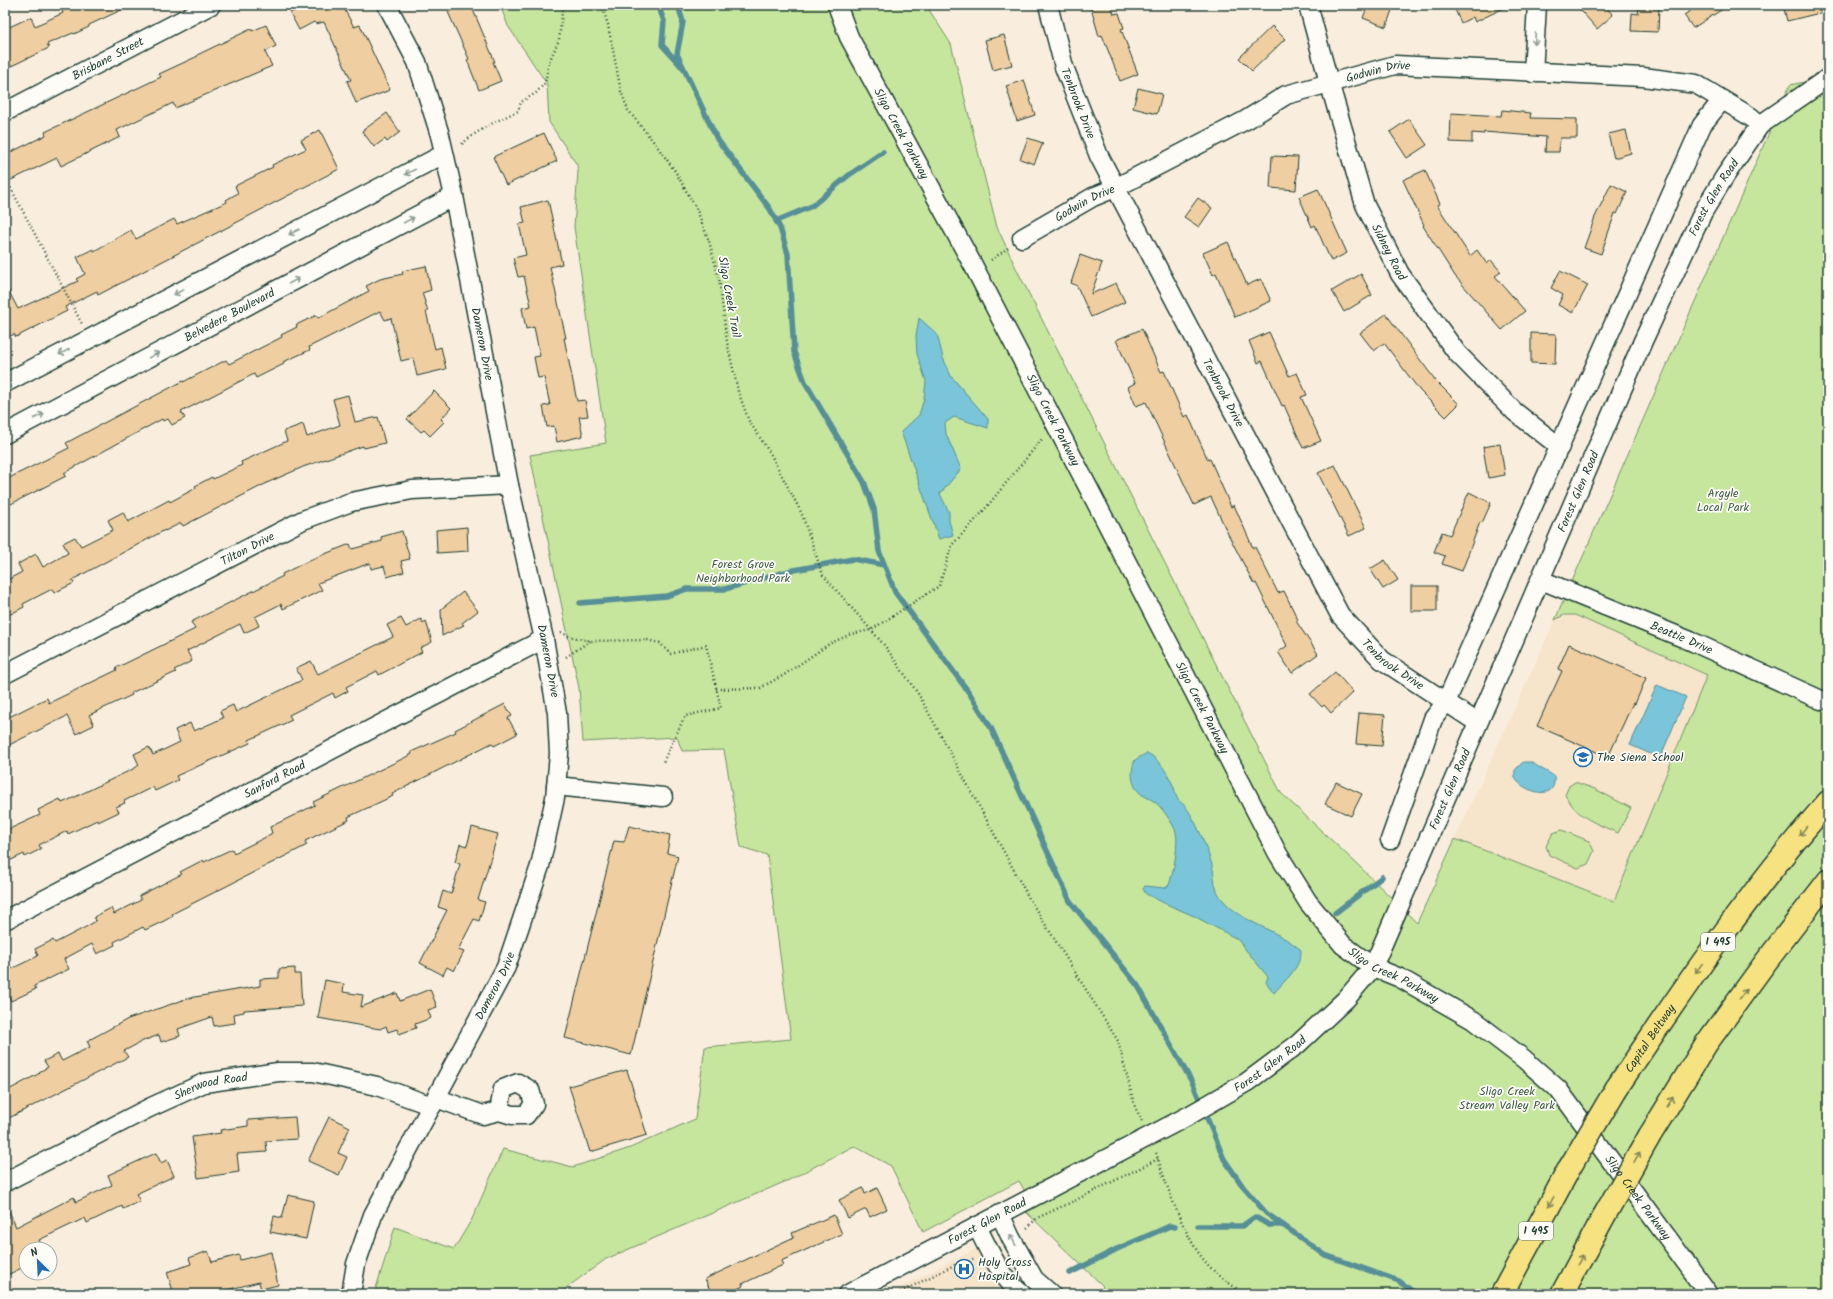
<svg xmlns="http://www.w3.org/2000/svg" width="1833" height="1299" font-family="Kalam,sans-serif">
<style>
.built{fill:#f6e4cb}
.green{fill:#c6e59d;stroke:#729168}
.water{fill:#7ac5d9;stroke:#568f97}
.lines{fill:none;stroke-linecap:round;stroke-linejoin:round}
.stream{stroke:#568f97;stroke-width:5.5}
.building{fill:#efcea1;stroke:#1f3d34}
.minor-casing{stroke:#1f3d34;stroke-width:21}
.highway-casing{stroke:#1f3d34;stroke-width:25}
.path{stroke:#1f3d34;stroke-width:2.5;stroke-dasharray:1 3;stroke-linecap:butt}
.minor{stroke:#fdfcf7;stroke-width:18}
.highway{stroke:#f7e281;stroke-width:22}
.highway-bridge-casing{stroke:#1f3d34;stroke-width:25;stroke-linecap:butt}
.highway-bridge{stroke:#f7e281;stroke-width:22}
.oneway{stroke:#8e9c96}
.oneway2{stroke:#808757}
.labels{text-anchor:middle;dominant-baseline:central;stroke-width:3.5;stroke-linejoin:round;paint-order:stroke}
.shield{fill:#fdfcf7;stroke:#62766e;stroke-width:1}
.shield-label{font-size:11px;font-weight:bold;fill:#1f3d34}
.street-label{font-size:12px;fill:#1f3d34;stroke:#fdfcf7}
.park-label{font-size:12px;fill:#405f49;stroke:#fdfcf7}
.poi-label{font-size:12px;fill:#1f3d34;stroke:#fdfcf7;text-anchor:start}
</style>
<rect width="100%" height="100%" fill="#f9eedd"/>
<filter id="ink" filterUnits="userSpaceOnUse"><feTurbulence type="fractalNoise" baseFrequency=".025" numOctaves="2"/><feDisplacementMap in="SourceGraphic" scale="8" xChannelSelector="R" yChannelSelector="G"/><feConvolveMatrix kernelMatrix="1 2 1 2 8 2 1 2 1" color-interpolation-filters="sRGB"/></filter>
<g filter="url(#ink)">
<g class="built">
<path d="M1564 615H1574L1707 675 1614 901 1455 839 1555 620Z"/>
<path d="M979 1247 1008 1294H887Z"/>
</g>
<g class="green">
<path d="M500 5H926L951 44 997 227 1016 268 1281 793 1357 864 1417 923 1455 839 1614 901 1707 675 1575 615H1564L1555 620 1790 85 1828 77V1294H1105L1101 1290 1103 1286 1025 1211 1034 1207 1019 1181 923 1232 891 1166 854 1146 789 1180 606 1259 558 1294H376V1288L395 1227 454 1249 472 1219 503 1149 573 1167 630 1148 695 1119 705 1047 791 1039 767 855 741 847 724 750 682 751 677 737 583 742 579 688 530 455 606 443 574 227 578 171 577 165 549 122 547 84 508 26Z"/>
<path d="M1575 782 1595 789 1631 808 1618 833C1595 823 1578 818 1565 795L1569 786Z"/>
<path d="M1562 830 1589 841 1594 851 1588 864 1578 868 1549 855 1546 846 1553 833Z"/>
</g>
<g class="water">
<path d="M919 318 937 334 943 358 951 376 988 419V428L954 417 945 423 946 434 961 469 940 494 949 512V521L953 535 939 539 901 432 919 415 924 399 926 381 917 354 916 336Z"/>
<path d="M1657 685 1686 697 1660 758 1630 745Z"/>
<path d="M1147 753C1158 758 1167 772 1172 783 1175 788 1175 795 1178 800 1180 802 1183 804 1185 806 1196 820 1207 848 1212 865 1215 876 1213 889 1222 899 1243 924 1277 929 1301 950 1301 968 1285 980 1274 993L1266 982 1268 977 1237 939 1194 916 1164 903 1146 894 1143 889 1145 886 1165 888 1169 885C1173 874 1179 844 1176 832 1174 825 1161 806 1155 802 1151 799 1145 797 1141 794 1131 786 1130 771 1135 760Z"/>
<path d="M1523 762H1530L1554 776C1558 806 1517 788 1515 777 1514 775 1515 772 1515 770Z"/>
</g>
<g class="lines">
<g class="stream">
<path d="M658 5 664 21 662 45 681 66"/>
<path d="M678 5 683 22 677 54 717 139 770 209 780 228 788 254 794 352 805 382 864 482 874 509 879 551 895 592 970 694 991 728 1070 901 1138 986 1193 1084 1224 1159 1244 1188 1266 1213 1325 1255 1399 1281 1412 1291"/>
<path d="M776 221 812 206 849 175 883 152"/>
<path d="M580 603 667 596 687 589H725L789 571 853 559 884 565"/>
<path d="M1335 913 1382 877"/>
<path d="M1198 1226H1242L1255 1217 1269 1225H1283"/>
<path d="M1070 1273 1117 1249 1170 1226 1175 1227"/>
</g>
</g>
<g class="building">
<path d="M60 5H132L89 25V27L74 34 73 33 47 44 49 48 5 69V29L31 17 35 26 63 13Z"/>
<path d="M306 5H342L354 27 360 25 390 90 356 103 347 81 351 80 324 22 316 24 314 22 299 30 290 13Z"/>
<path d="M464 5H471L495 62H493L501 81 479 90 467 60 469 59 448 12Z"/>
<path d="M1090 5H1111L1114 14 1119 13 1124 28 1121 29 1138 74 1120 81 1102 35 1099 36Z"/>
<path d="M1368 5H1378L1392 10 1386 27 1363 18Z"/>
<path d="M1453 5H1510L1475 22 1473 17 1461 23Z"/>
<path d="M1576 5H1604L1613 15 1597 29Z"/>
<path d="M1699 5H1729L1693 28 1684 15Z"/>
<path d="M1783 5H1828V11L1787 21Z"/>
<path d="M1639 7H1659L1658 32 1631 31 1632 13 1638 14Z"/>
<path d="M266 25 276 46 265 52 272 66 175 108 173 103 117 130 120 137 61 166 57 158 5 183V155L46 135 45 132 161 77 159 74 198 56 197 55 251 29 252 31Z"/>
<path d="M1272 26 1285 39 1252 71 1239 58Z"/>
<path d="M1004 35 1012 65 993 70 985 40Z"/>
<path d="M1024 80 1035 115 1017 121 1006 86Z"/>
<path d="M1138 88 1162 94 1157 114 1133 108Z"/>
<path d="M1502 110 1531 113 1530 118 1577 119V138H1560L1559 152H1545L1546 137 1484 132V134L1472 133V143L1450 142 1451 113 1501 116Z"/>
<path d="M387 113 400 132 387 142 385 139 374 147 362 131Z"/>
<path d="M1409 119 1427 145 1407 158 1390 132Z"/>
<path d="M320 130 339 169 98 295 97 291 65 307 67 311 16 337 14 334 5 339V284L18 309 78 281 76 279 85 274 77 257 93 249 94 251 131 230 136 239 174 219 177 224 227 202 226 200 238 193 235 186 273 167 272 165 306 149 301 140Z"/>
<path d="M1626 130 1631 153 1614 158 1608 134Z"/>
<path d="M544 133 557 161 506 185 493 157Z"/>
<path d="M1028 138 1043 143 1034 164 1020 159Z"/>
<path d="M1272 156 1298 157 1296 190 1270 188Z"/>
<path d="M1425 170 1440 204 1437 205 1470 256 1477 250 1487 264 1491 260 1501 272 1495 276 1525 311 1502 330 1455 276 1423 226 1424 225 1403 180Z"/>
<path d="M1611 184 1627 192 1617 214 1615 213 1601 254 1584 248 1595 217Z"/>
<path d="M1318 189 1347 253 1331 261 1315 225 1312 227 1299 197Z"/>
<path d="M1198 198 1212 208 1199 227 1184 217Z"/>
<path d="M548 200 562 264 550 267 566 338H564L577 401 585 400 588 416 579 417 583 436 557 442 554 426 547 427 543 406 550 405 544 377 538 378 534 357 540 356 534 327 526 329 522 308 531 306 524 276 518 277 513 258 526 255 519 224 525 223 521 207Z"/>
<path d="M1228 242 1247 285 1261 279 1271 301 1235 317 1216 273 1213 275 1203 253Z"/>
<path d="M1080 255 1102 263 1091 294 1116 283 1125 302 1091 317 1077 286 1071 283Z"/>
<path d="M426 266 431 290 422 293 428 311H426L435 349 441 347 446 369 417 376 413 358 401 361 391 318 385 320 380 311 309 347 310 350 283 362 284 364 256 378 254 374 181 412 185 418 172 425 168 419 163 421 162 419 64 473 66 476 5 507V480L69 448 66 443 183 381V382L226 360 229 364 282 337 281 335 297 327 296 325 317 315 318 318 369 291 366 286 380 279 403 274 402 271Z"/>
<path d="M1560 271 1588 285 1573 313 1558 305 1563 295 1551 288Z"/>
<path d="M1361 274 1372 295 1344 312 1332 291Z"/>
<path d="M1386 314 1436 381 1459 404 1446 417 1420 391 1384 343 1374 351 1360 333Z"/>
<path d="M1142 329 1161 372 1164 371 1184 417 1188 415 1208 460 1210 459 1231 507 1234 505 1253 548 1255 547 1278 593 1284 591 1298 620 1296 621 1318 654 1292 673 1278 652 1287 646 1256 583 1254 584 1228 534 1211 497 1194 505 1146 402 1136 406 1128 387 1135 383 1116 340Z"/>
<path d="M1269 332 1289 376 1297 373 1307 395 1301 397 1321 441 1303 448 1284 405 1282 406 1262 361 1258 363 1249 341Z"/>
<path d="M1531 333 1556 334 1555 364 1531 363Z"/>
<path d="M434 391 451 408 441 419 444 422 430 436 424 430 421 432 407 419Z"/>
<path d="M348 395 355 422 378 417 385 443 364 448 363 446 303 467 269 482 183 526 181 523 165 531V530L72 580 74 583 54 593 52 589 23 604 24 607 5 617V581L22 572 18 564 36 554 43 567 68 553 63 543 75 537 81 546 113 530 108 520 123 512 128 522 169 500 170 502 196 488 195 486 212 477 213 479 242 465 241 462 287 441 284 431 303 424 307 437 340 425 333 399Z"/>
<path d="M1500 444 1505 475 1488 478 1483 447Z"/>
<path d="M1335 465 1366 528 1349 536 1318 473Z"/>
<path d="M1469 492 1491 503 1482 523 1480 522 1462 571 1442 564 1445 556 1434 552 1442 532 1450 535Z"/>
<path d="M467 527 468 551 437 553 436 530Z"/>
<path d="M402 531 410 559 401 561 404 572 387 577 384 566 371 569 370 563 318 583 322 590 283 609 281 604 255 617 259 626 244 633 240 624 187 651 192 661 174 670 176 672 131 693 132 695 89 715 94 725 76 734 67 716 5 747V719L47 698 49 703 117 670 116 668 195 629 191 622 283 576 282 574 312 559 350 544 352 549 382 541 381 537Z"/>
<path d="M1385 560 1398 580 1383 589 1370 569Z"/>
<rect x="1411" y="586" width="26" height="25"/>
<path d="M463 592 478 611 462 623 464 625 442 636 441 609Z"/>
<path d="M401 618 406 627 421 619 423 623 426 621 432 642 420 648 422 652 379 675 377 671 346 687 348 691 335 698 333 693 289 715 292 720 249 740 250 743 176 776 178 780 155 791 153 787 124 801 125 803 116 807 119 812 98 822 97 820 68 834 67 831 39 845 41 849 25 857 24 854 5 863V831L40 815 38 810 60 799 62 803 73 798 135 768 139 765 134 754 149 747 153 755 180 742 175 730 190 723 194 731 223 718 220 711 233 705 236 712 302 680 296 668 311 661 318 674 393 637 387 625Z"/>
<path d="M1569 644 1646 678 1635 704 1633 703 1608 757 1537 726 1562 671 1558 669Z"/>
<path d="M1335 672 1353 692 1331 713 1324 705 1322 707 1310 694Z"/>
<path d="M505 704 512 716 508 718 517 734 494 746 492 743 392 794 393 796 348 817 349 820 305 841 307 845 172 914 173 916 164 921 145 930 143 927 114 942 115 945 97 954 92 944 64 959 69 969 34 986 36 989 11 1001 5 989V972L38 956 35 949 53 940 55 943 84 928 96 921 94 917 111 908 114 914 141 900 139 896 182 874 180 872 203 860 204 862 232 849 234 853 264 838 272 833 270 827 315 805 313 802 394 763 412 754 411 752 456 732 455 730Z"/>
<path d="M1359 713 1385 715 1382 746 1356 744Z"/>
<path d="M1336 782 1362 794 1351 816 1325 804Z"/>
<path d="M629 826 670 835 667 853 678 856 631 1055 565 1038 614 841 624 842Z"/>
<path d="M472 827 498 834 478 900 485 902 479 921 474 919 458 950 464 952 454 971 447 967 443 975 420 963 447 910 438 907 443 891 451 894 460 864 455 862 460 844 467 846Z"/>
<path d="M295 968V974H300L302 1006 244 1010V1012L234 1014 235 1023 214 1026 212 1017 178 1029 180 1036 161 1042 159 1035 143 1041 124 1051 128 1057 5 1120V1092L40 1073 39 1072 48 1067 44 1061 58 1054 62 1061 90 1047 87 1041 128 1019 189 998 260 986V979L279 978V969Z"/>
<path d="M325 980 344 984 343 992 363 995 361 1007 397 993 400 1001 430 989 437 1007 428 1010 431 1018 415 1024 416 1028 399 1034 397 1029 388 1032 386 1026 380 1029 318 1018Z"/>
<path d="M627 1070 647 1135 590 1152 569 1086Z"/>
<path d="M295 1117 297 1139 266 1141 267 1152 237 1154 239 1172 198 1178 192 1137 221 1133 220 1130 248 1126V1120Z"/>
<path d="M329 1117 350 1127 338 1153 347 1157 339 1175 308 1161Z"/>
<path d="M156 1153 161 1163 167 1160 174 1176 136 1194 140 1201 123 1209 122 1206 87 1223 85 1218 39 1240 43 1249H26V1266L5 1276V1202L16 1227 74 1197 76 1202 112 1185 108 1175Z"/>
<path d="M863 1188 865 1194 877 1188 887 1209 870 1217 866 1209 848 1218 839 1200Z"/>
<path d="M288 1195 314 1201 306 1239 270 1232 274 1216 282 1218Z"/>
<path d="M834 1215 842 1234 781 1261 783 1265 742 1284 743 1286 728 1294H712L705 1279 794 1237 792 1233Z"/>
<path d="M208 1251 212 1262 239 1255 240 1260 271 1252 278 1285 261 1289 259 1282 222 1291 223 1294H174L167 1272 191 1264 189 1258Z"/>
</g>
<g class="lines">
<defs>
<g id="minor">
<path id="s1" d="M837 5 849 37 973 265 1278 854 1308 902 1343 945 1373 967 1400 978 1473 1020 1524 1059 1558 1089 1709 1294"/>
<path id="s2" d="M1048 5 1064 67 1099 156 1340 615 1382 660 1478 723"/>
<path id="s3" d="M1308 5 1329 82 1365 205 1400 274 1457 353 1515 412 1560 447"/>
<path d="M1533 73 1537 5"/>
<path id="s4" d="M5 112 211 5"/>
<path id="s5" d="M1022 238 1093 197 1115 188 1246 120 1286 95 1395 65 1643 77 1696 84 1751 117 1760 125"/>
<path d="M5 383 444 154"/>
<path id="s6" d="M5 434 454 196"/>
<path id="s7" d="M1541 580 1693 642 1821 700"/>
<path id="s8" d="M5 674 303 520 351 502 412 490 509 485"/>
<path d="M556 786 663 797"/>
<path d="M1390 840 1433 719 1446 702 1702 125 1722 100"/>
<path id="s9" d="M5 920 544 639"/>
<path d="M436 1098 483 1115 499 1111 512 1115H526L534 1104 530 1090 518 1083 503 1089 499 1111"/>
<path id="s10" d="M5 1182 149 1108 204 1083 278 1072H313L377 1086 432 1106"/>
<path d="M1000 1214 1011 1238 1034 1279 1051 1294"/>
<path d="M977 1226C987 1247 1002 1280 1022 1294"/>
<path id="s11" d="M351 1294 356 1264 373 1215 506 967 540 866 555 798 559 754 557 713 544 639 509 485 454 196 440 135 417 62 387 5"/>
<path id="s12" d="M848 1294 1188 1116 1247 1082 1298 1044 1346 999 1373 967 1643 341 1703 212 1725 176 1760 125 1828 78"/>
</g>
<g id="highway">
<path id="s13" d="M1616 1089C1682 990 1750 891 1828 802"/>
<path d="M1650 1135 1706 1044 1765 963 1828 881"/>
<path d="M1502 1294 1570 1167"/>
<path d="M1562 1294 1604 1216"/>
</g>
</defs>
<use href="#minor" class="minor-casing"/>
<use href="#highway" class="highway-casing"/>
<g class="path">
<path d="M602 5 608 25 621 91 628 110 657 146 675 171 697 210 709 241 719 278 727 342 738 391 749 421 770 453 801 512 823 575 885 646 919 695 1030 900 1118 1041 1135 1107 1142 1121"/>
<path d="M462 144C479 129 498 120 518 111L521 102 536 93 545 83 549 62 559 40 562 13 566 5"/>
<path d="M5 177 82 324"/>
<path d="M991 260 1008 248"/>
<path d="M561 632 568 636 591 641 647 640 660 643 670 654 706 645 721 708 685 716 662 764"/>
<path d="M566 657 590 641"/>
<path d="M716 689 760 688 784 675 829 644 851 634 871 630 939 586 952 545 980 515 1042 439"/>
<path d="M1156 1153C1167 1187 1184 1238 1208 1265 1218 1276 1232 1285 1244 1294"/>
<path d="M1027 1228 1037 1218 1074 1201 1158 1159"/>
<path d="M897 1294 960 1262H969L974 1258"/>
</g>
<use href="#minor" class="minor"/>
<use href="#highway" class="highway"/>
<defs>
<g id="highway-bridge">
<path d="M1570 1167 1616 1089"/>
<path d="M1604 1216 1650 1135"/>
</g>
</defs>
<use href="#highway-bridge" class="highway-bridge-casing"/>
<use href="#highway-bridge" class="highway-bridge"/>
</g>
<defs><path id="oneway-shaft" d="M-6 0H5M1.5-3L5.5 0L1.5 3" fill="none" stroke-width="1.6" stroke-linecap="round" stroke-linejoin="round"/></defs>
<g class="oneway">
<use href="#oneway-shaft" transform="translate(1535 39) rotate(93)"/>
<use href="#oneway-shaft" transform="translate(410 172) rotate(153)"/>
<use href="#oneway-shaft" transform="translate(409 220) rotate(-28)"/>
<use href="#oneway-shaft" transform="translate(294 232) rotate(153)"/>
<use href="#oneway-shaft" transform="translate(294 281) rotate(-28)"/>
<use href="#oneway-shaft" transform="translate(179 292) rotate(153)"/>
<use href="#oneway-shaft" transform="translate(64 352) rotate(152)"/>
<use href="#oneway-shaft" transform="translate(154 355) rotate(-28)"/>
<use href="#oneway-shaft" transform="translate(39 416) rotate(-28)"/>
<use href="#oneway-shaft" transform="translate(1013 1240) rotate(-118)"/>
</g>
<g class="oneway2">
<use href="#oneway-shaft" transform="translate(1803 831) rotate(128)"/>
<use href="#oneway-shaft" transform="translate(1699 968) rotate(126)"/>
<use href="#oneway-shaft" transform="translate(1743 994) rotate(-54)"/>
<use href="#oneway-shaft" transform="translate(1670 1102) rotate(-58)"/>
<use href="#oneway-shaft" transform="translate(1637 1157) rotate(-60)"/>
<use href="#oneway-shaft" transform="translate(1551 1202) rotate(118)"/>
<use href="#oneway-shaft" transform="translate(1580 1260) rotate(-62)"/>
</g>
</g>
<defs>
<symbol id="school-ring" viewBox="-11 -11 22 22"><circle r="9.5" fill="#fdfcf7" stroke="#1f6fb2" stroke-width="1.5"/><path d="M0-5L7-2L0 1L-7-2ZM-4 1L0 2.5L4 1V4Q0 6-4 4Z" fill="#1f6fb2"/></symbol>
<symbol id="hospital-ring" viewBox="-11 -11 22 22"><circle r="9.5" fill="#fdfcf7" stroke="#1f6fb2" stroke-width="1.5"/><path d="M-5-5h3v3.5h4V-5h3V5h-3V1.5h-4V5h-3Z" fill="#1f6fb2"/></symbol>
</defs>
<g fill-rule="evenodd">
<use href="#school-ring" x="1572" y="746" width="22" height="22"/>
<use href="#hospital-ring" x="953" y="1258" width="22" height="22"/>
</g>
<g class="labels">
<g class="shield">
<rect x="1701" y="933" width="34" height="18" rx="3"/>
<rect x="1519" y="1222" width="34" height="18" rx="3"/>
</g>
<g class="shield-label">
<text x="1718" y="942">I 495</text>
<text x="1536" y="1231">I 495</text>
</g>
<g class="street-label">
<text stroke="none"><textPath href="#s4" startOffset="116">Brisbane Street</textPath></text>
<text stroke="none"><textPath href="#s5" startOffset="396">Godwin Drive</textPath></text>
<text stroke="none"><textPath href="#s2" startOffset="103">Tenbrook Drive</textPath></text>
<text stroke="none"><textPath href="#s1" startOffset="144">Sligo Creek Parkway</textPath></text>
<text stroke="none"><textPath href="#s12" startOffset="1465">Forest Glen Road</textPath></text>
<text stroke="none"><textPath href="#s5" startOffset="72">Godwin Drive</textPath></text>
<text stroke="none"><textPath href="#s3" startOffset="261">Sidney Road</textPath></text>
<text transform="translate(729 297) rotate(80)">Sligo Creek Trail</text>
<text stroke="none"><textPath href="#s6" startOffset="254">Belvedere Boulevard</textPath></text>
<text transform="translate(482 344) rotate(79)">Dameron Drive</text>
<text stroke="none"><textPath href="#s2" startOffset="427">Tenbrook Drive</textPath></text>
<text stroke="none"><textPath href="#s1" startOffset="468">Sligo Creek Parkway</textPath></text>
<text stroke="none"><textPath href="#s12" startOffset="1141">Forest Glen Road</textPath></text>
<text stroke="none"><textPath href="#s8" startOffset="273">Tilton Drive</textPath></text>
<text stroke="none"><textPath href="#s7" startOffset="152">Beattie Drive</textPath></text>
<text transform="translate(548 661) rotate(79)">Dameron Drive</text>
<text stroke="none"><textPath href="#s2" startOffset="751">Tenbrook Drive</textPath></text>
<text stroke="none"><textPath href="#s1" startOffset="792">Sligo Creek Parkway</textPath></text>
<text stroke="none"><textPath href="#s9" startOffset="304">Sanford Road</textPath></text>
<text stroke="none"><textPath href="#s12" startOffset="817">Forest Glen Road</textPath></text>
<text stroke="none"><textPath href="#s1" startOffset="1128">Sligo Creek Parkway</textPath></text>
<text stroke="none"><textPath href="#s11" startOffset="342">Dameron Drive</textPath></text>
<text stroke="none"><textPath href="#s13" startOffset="61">Capital Beltway</textPath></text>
<text stroke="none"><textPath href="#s12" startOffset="481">Forest Glen Road</textPath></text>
<text stroke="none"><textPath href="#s10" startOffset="228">Sherwood Road</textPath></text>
<text stroke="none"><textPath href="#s1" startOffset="1464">Sligo Creek Parkway</textPath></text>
<text stroke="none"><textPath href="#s12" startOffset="157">Forest Glen Road</textPath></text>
</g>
<g class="park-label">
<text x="1723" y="493">Argyle<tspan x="1723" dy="14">Local Park</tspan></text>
<text x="743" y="564">Forest Grove<tspan x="743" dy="14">Neighborhood Park</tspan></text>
<text x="1507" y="1091">Sligo Creek<tspan x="1507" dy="14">Stream Valley Park</tspan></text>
</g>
<g class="poi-label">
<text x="1597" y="757">The Siena School</text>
<text x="978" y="1262">Holy Cross<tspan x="978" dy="14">Hospital</tspan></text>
</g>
</g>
<rect width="1833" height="1299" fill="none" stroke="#fdfcf7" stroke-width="20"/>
<rect x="10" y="10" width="1813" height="1279" fill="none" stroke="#1f3d34" stroke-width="1.5" filter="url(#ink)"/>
<g transform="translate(38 1261) rotate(336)"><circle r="19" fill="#fdfcf7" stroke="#a4b0a9"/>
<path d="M0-3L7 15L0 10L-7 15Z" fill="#1f6fb2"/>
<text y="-6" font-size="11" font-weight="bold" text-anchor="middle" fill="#1f3d34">N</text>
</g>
</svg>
